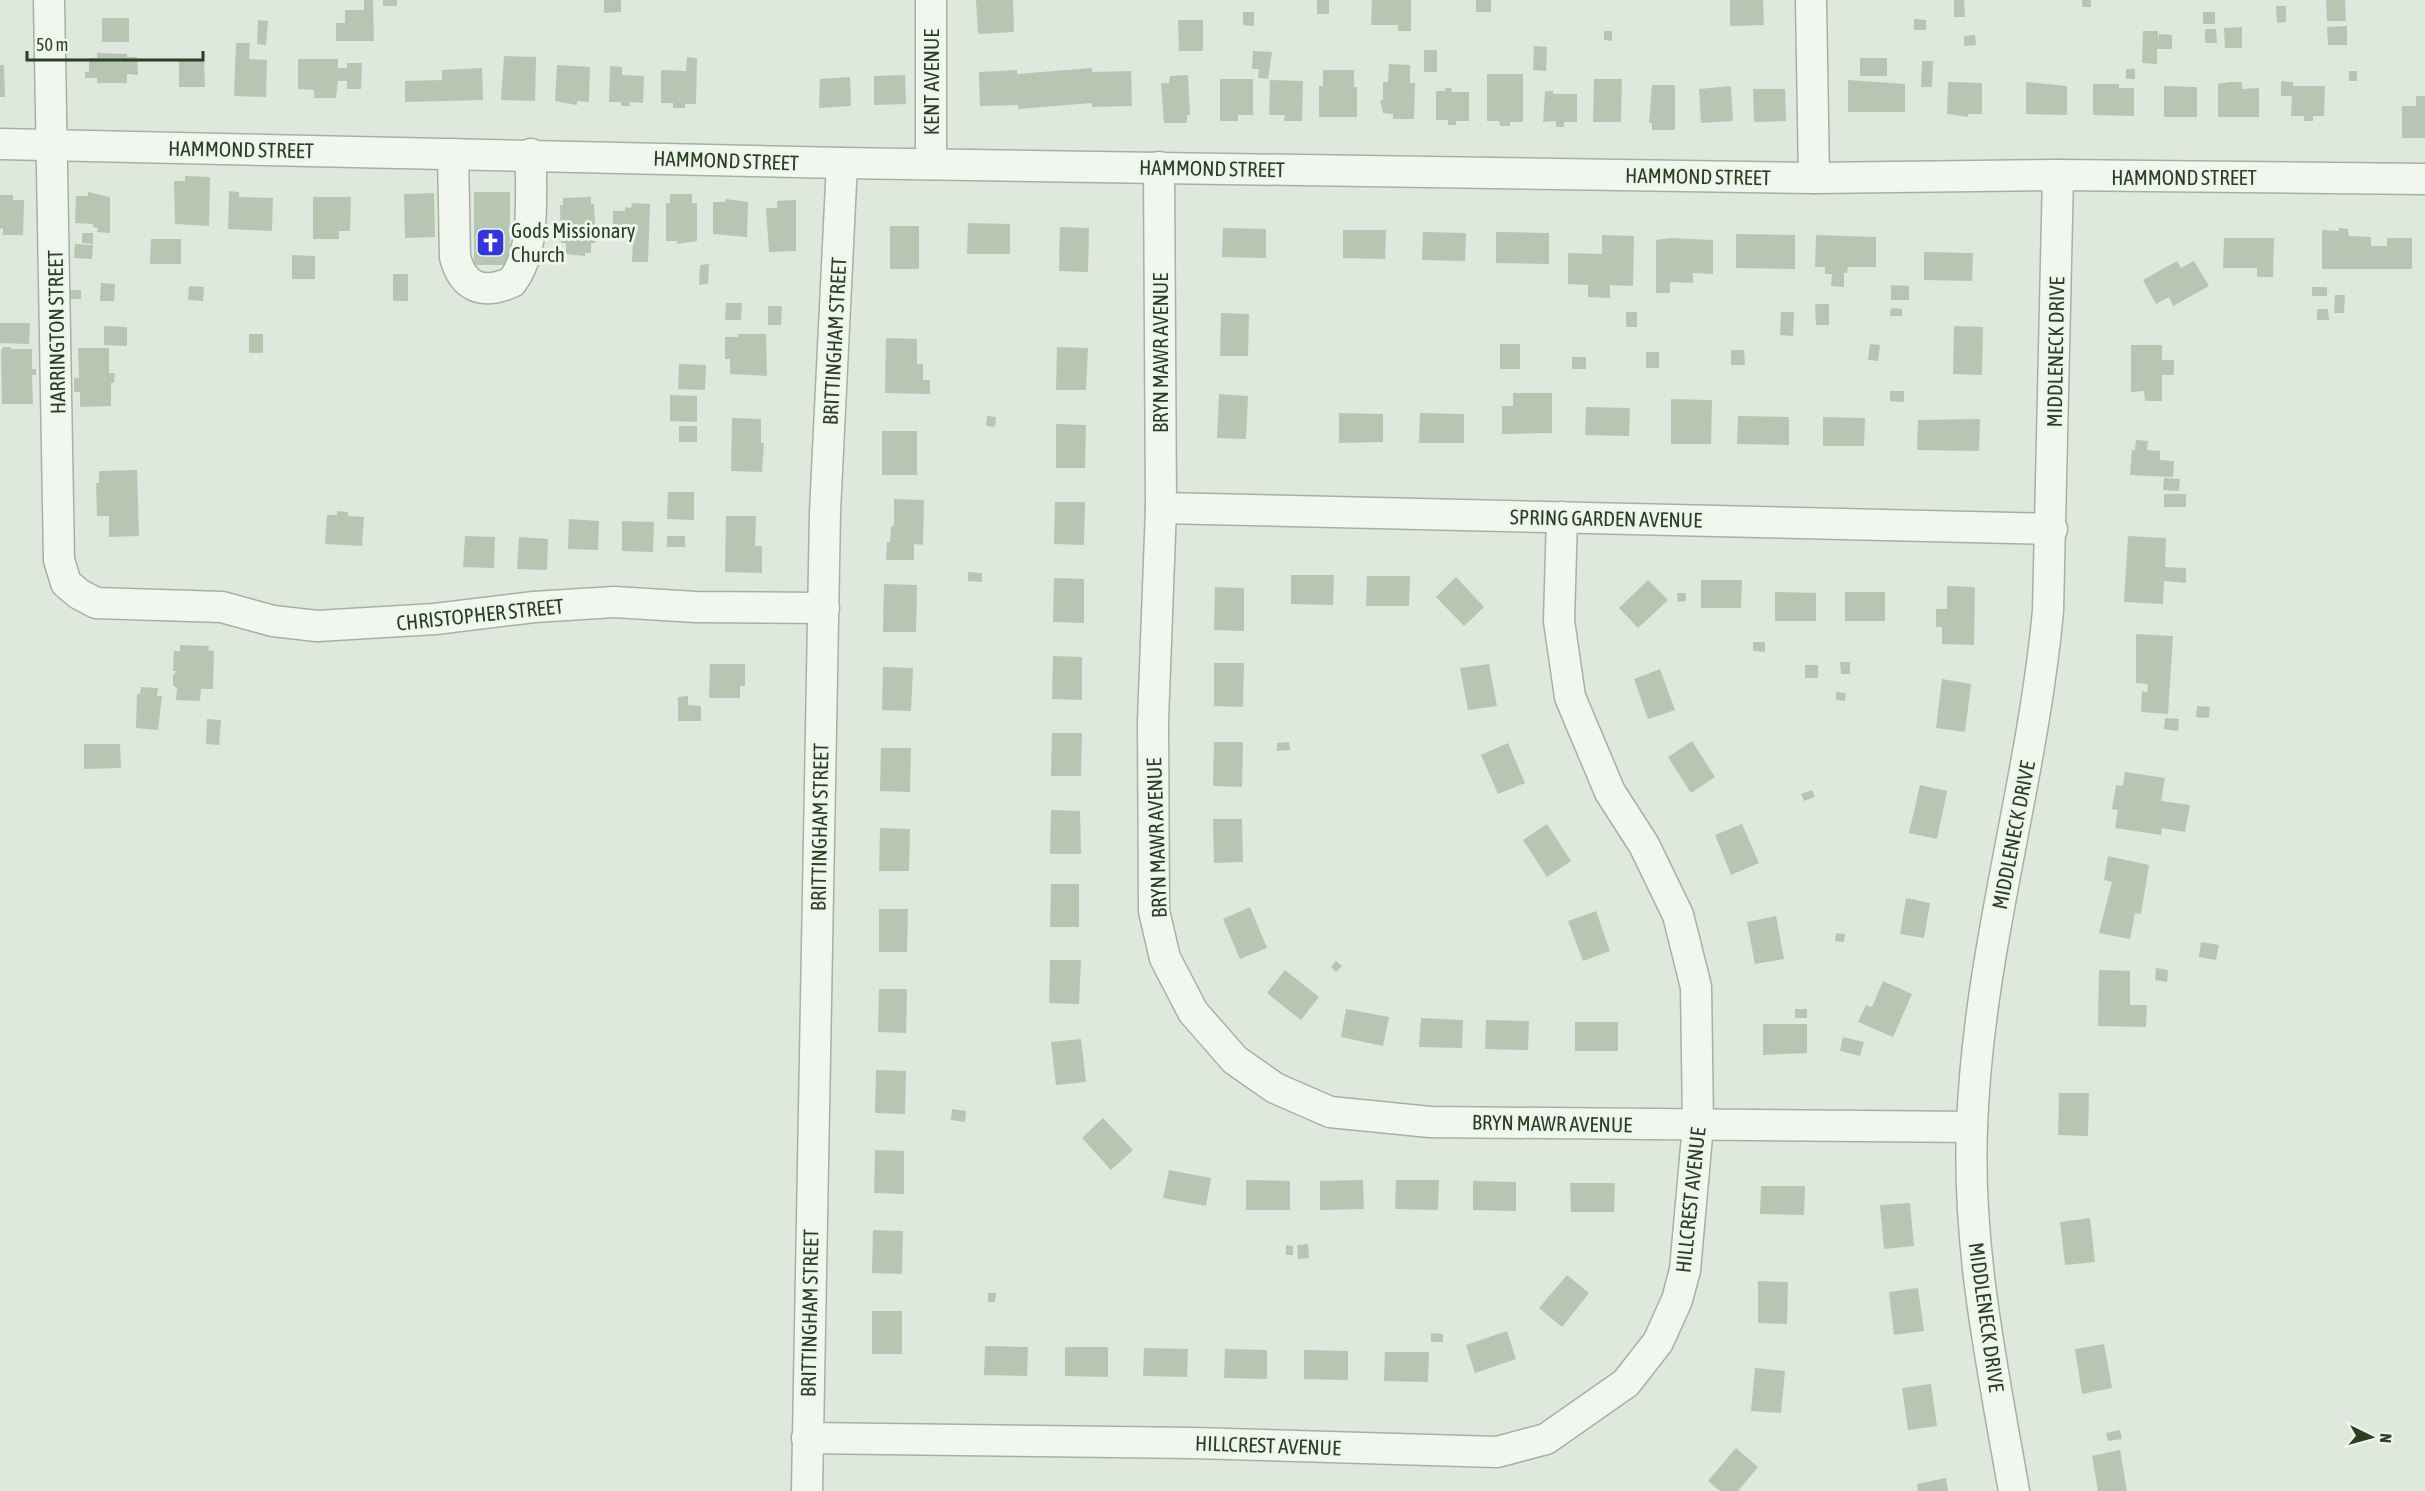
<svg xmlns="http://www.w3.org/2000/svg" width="2425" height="1491" font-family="'Asap Condensed',sans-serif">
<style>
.building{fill:#b7c5b3}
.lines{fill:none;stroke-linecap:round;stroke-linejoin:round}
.minor-casing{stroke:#a5b2a1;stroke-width:33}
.minor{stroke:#f1f6ef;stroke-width:30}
.labels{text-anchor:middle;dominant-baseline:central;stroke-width:6;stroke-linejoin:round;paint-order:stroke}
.street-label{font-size:21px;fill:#2b3f25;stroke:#eef5ec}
.poi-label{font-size:21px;fill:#2b3f25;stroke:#eef5ec;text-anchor:start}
</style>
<rect width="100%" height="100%" fill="#dfe8dc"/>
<g class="building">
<path d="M364 0H373L374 41H336V23H345V10H364Z"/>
<rect x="383" y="0" width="14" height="6"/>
<path d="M604 0H621V12L604 13Z"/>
<path d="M976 0H1013L1014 32 978 34Z"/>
<rect x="1317" y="0" width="12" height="14"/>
<path d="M1372 0H1411V31H1398V25H1371Z"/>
<rect x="1476" y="0" width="15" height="12"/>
<path d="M1730 0H1763L1764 25 1730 26Z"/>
<path d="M1954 0H1964L1965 17H1954Z"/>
<rect x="2082" y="0" width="9" height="7"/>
<path d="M2326 0H2345L2346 21H2327Z"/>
<path d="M2276 6H2286V22L2277 23Z"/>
<path d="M1243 12H1254V26L1243 25Z"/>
<rect x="2203" y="12" width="12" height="12"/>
<rect x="102" y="18" width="27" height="24"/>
<path d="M1914 19 1926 20V30H1914Z"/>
<path d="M258 20 268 21 266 45 257 44Z"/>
<path d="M1178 20H1203V51H1179Z"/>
<path d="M2347 26V45H2328L2327 27Z"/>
<path d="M2242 27V48H2225L2224 28Z"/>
<path d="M2205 29H2216L2217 43H2205Z"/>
<path d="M1604 31H1612V41L1604 40Z"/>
<path d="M2143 31H2158V43L2159 34 2172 35V49H2157V64L2142 63Z"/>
<path d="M1975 35 1976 45 1964 46V36Z"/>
<path d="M236 43H250L249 59 267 60 266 97 234 96Z"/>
<path d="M1534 46 1547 47 1546 71 1533 70Z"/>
<rect x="1424" y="50" width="13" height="22"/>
<path d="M1253 51 1272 52 1268 79 1258 78 1259 69H1252Z"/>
<path d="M97 53 127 54V57H137L138 75 127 74V83H97V78H85V72H89V58H97Z"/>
<path d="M504 56 536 57 535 101 501 100Z"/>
<path d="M687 57 697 58 696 104H685V108H673V103H661V70L686 71Z"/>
<rect x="1860" y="58" width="27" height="18"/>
<path d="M179 59H204L205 87H179Z"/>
<path d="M298 59H338V68H347V63H362L361 89H347V81H338L336 98H314V90L298 89Z"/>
<path d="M1922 61H1933L1932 87H1921Z"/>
<path d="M1389 64 1410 65V83H1415L1414 119H1393V114L1383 113 1380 100H1383V82H1388Z"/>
<path d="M0 65H4L5 97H0Z"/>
<path d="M557 65 590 67 589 102 577 101V105L555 101Z"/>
<path d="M610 66 622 67V75L644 76 643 103 630 102V106H621V102H609Z"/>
<path d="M482 68 483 100 405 102V81L442 80V70Z"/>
<path d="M1092 68V72L1131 71 1132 106 1092 107V103L1018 109V105L980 106 979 72 1017 70V74Z"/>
<rect x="2126" y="69" width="9" height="10"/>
<path d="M1323 70H1354V87H1357V117H1319V86H1323Z"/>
<rect x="2349" y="71" width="8" height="10"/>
<path d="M1487 74H1523V122H1510V126H1500L1499 121H1487Z"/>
<path d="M905 75 906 104 874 105V76Z"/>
<path d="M1188 75 1190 115H1187V123H1164L1161 83H1169L1170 76Z"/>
<path d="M850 77 851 106 819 108 820 79Z"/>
<path d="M1220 79H1253V115H1238V121H1220Z"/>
<path d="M1594 79H1622L1621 122H1593Z"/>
<path d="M1270 80 1303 81 1302 121H1284L1285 115H1269Z"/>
<path d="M1848 80 1905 84V112H1848Z"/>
<path d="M2281 81 2293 82V86H2325L2324 116H2313V121H2304V116H2291L2292 96H2281Z"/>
<path d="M1948 82 1982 83V114H1968V117L1947 114Z"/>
<path d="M2026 82 2067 86V115L2026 114Z"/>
<path d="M2230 82H2242V89L2259 88V117H2218V84Z"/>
<path d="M2093 84H2119V88H2134V116L2093 115Z"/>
<path d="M1652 85H1675V130H1652V123H1649Z"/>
<path d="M1731 86 1733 121 1701 123 1699 89Z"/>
<path d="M2164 86 2197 87V117H2164Z"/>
<path d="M1445 88H1451L1452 92H1469V121H1456V125H1448V120H1436V91H1445Z"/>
<path d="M1753 89H1785L1786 121 1754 122Z"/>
<path d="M1545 91H1553V94H1577V122H1564V127H1556V121L1543 122Z"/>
<path d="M2416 96H2425V138H2402V106H2416Z"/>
<path d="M185 176 210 177 209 226 175 224 174 181H185Z"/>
<path d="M229 191 239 192V197L273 198 272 231 228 229Z"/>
<path d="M88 192 110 197V233L97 232 98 228 93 227V224L75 223 76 196H88Z"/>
<rect x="474" y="192" width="36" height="73"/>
<path d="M434 193 435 237 405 238 404 194Z"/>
<path d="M670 194H692V203H697V241L677 244V241H666V203H670Z"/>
<path d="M0 195H13V200H24L23 235H3V228L0 229Z"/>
<path d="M313 197H351L350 231H339V239H313Z"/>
<path d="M591 197V204H594L596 243H591V253H585V256L566 254V243H561L560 205H563V198Z"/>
<path d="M726 199 748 202 747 237 713 234V202H725Z"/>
<path d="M796 200V251L769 252 766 208H777V201Z"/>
<path d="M632 203 650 204 648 262H632L633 240 613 239V211H625V207L631 208Z"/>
<path d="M968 223 1010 224V254H967Z"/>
<rect x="890" y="226" width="29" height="43"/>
<path d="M1060 227 1089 228 1088 272 1059 271Z"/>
<path d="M1223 228 1266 229V258L1222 257Z"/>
<path d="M2339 228 2348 229 2349 236 2371 237V246H2387V238H2412V269H2322V230L2339 231Z"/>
<path d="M1343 230H1386L1385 259 1343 258Z"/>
<path d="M1423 232 1466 233 1465 261 1422 260Z"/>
<path d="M1496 232 1549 233V264L1496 263Z"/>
<path d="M82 233H93V244L82 243Z"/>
<path d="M1736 234 1795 235V269L1736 268Z"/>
<path d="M1602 235 1634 236 1633 286 1610 285V298L1588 297V285L1568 284V253L1602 254Z"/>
<path d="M1816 235 1876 237V267H1848L1847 273H1844V287L1831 286 1832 274H1825V267H1815Z"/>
<path d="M1670 238 1713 240V274L1693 273V283L1670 282V293H1656V240Z"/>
<path d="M2224 238H2274L2273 277H2257V268H2223Z"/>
<path d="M151 239H181V264H150Z"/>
<path d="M75 244 93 245 92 259 74 258Z"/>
<path d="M1924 252 1973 253 1972 281 1924 280Z"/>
<path d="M292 255 315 256V279H292Z"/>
<path d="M2177 261 2181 268 2194 261 2209 286 2173 306 2169 297 2156 304 2143 280Z"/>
<path d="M709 264 708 284 699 285 700 265Z"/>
<rect x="393" y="274" width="15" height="27"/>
<path d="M101 283 115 284 114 301H100Z"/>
<path d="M1891 285 1909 286V300H1891Z"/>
<path d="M189 286 204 287 203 301 188 300Z"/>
<rect x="2312" y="287" width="15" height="9"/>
<rect x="70" y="290" width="11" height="9"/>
<path d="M2335 295H2345L2344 313H2334Z"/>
<path d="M726 303H742L741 320H725Z"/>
<path d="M1815 304H1829V325H1816Z"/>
<path d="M768 306H782L781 325H768Z"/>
<path d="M1891 308 1902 309V316H1890Z"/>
<path d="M2317 309H2328L2329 320H2317Z"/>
<rect x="1626" y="312" width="11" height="15"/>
<path d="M1781 312H1794L1793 336 1780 335Z"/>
<path d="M1221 313 1249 314 1248 356H1220Z"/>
<path d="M0 323H30L29 344 0 343Z"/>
<path d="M104 326 127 327V346L104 345Z"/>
<path d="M1954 326 1983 327 1982 375 1953 374Z"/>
<rect x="249" y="334" width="14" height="19"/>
<path d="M738 334H766L767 376 730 374V359H725V337H738Z"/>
<path d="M886 338 917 339V364H923V380H930V394L885 393Z"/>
<rect x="1500" y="344" width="20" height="25"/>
<path d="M1870 344 1880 345 1878 361 1868 360Z"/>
<path d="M2131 345H2162V360H2174V375H2162V401H2145L2144 391 2131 392Z"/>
<path d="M3 347H11V349H32V369H36V375H32L33 404H2L1 351Z"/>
<path d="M1057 347 1088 348 1086 390H1056Z"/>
<path d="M78 348H109V373H115L114 383H111V406L80 407V392H74V378H79Z"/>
<path d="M1731 350H1744L1745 365H1731Z"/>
<rect x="1646" y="352" width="13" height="16"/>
<rect x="1572" y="357" width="14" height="12"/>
<path d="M679 364 706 365 705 390 678 389Z"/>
<path d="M1890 391H1904V402L1890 401Z"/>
<path d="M1513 393H1552V433L1502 434V406H1513Z"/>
<path d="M1219 394 1248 396 1246 439 1217 438Z"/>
<path d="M670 395 697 396V422L670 421Z"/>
<path d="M1671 399 1712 400 1711 444H1671Z"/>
<path d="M1586 407 1630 408 1629 436 1585 435Z"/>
<path d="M1339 413 1383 414V442L1339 443Z"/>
<path d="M1420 413 1464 414V443H1419Z"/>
<path d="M987 416 996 417 995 427 986 426Z"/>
<path d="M1738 416 1789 417V445L1737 444Z"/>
<path d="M1823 417 1865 418 1864 446H1823Z"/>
<path d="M732 418 761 419V443H764L762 472 731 471Z"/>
<path d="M1980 419 1979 451 1917 450 1918 420Z"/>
<path d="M1056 424 1086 425 1085 468H1056Z"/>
<rect x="679" y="426" width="18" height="16"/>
<rect x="882" y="431" width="35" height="44"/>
<path d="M2136 440 2148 441 2147 450 2160 451V460L2174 461 2173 477 2130 475 2132 450H2135Z"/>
<path d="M137 470 139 536 109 537V516H97L96 483H99V471Z"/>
<path d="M2164 478 2180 479 2179 491 2163 490Z"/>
<path d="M668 492H694V520L667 519Z"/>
<rect x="2164" y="494" width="22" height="13"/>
<path d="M894 499 924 500 923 545 914 544V560H886L887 542H890L891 526H894Z"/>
<path d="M1055 502H1085L1084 545 1054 544Z"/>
<path d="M337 511 348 512V516L364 517 362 546 325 544 327 515H337Z"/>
<path d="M726 516H756L755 546H762V573L725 572Z"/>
<path d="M569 519 599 521 598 550 568 549Z"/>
<path d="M622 521 654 522 653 552 622 551Z"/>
<path d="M465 536 495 537 494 568 463 567Z"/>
<rect x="667" y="536" width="18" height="11"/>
<path d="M2128 536 2166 538 2165 567 2186 568V583L2164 581 2163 604 2124 602Z"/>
<path d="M519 537 548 539 547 570 517 569Z"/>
<path d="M968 572 982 573V582L968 581Z"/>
<path d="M1291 575H1334L1333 605 1291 604Z"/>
<path d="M1367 576H1410L1409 606H1366Z"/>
<path d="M1456 577 1484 607 1464 626 1436 597Z"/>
<path d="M1054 578 1084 579V623L1053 622Z"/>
<path d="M1648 580 1668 600 1638 628 1619 608Z"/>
<path d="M1701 580H1742L1741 608H1701Z"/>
<path d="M884 584 917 585 916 632H883Z"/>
<path d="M1947 586 1975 587 1974 645 1942 644V627H1936V609H1947Z"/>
<path d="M1215 587 1244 588V631L1214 630Z"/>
<path d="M1775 592 1816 593V621H1775Z"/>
<rect x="1845" y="592" width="40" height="29"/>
<path d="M1677 593H1686V601L1678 602Z"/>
<path d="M2136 634 2173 636 2168 714 2141 712 2142 691 2147 692 2148 684 2136 683Z"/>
<path d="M1753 642H1765V652L1753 651Z"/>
<path d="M180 645 209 646 208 650 214 651 213 689H201L200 701 176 700 177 688 173 685V675L177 671H173L174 651H180Z"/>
<path d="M1053 656 1082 657V700L1052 699Z"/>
<path d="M1840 662H1850V674H1841Z"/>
<path d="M1214 663H1244L1243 707 1214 706Z"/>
<path d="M710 664H745V686H740V698H709Z"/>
<path d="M1489 664 1497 706 1468 710 1460 668Z"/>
<rect x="1805" y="665" width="13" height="13"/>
<path d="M883 667 913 668 911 711 882 710Z"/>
<path d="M1660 669 1675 710 1648 719 1634 679Z"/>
<path d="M1942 679 1971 684 1965 732 1936 728Z"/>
<path d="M141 687 158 688 157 696H162L158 730 136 728 137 694H140Z"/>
<path d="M1836 692 1846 693 1845 701 1836 700Z"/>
<path d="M688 696V705L701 706V721H678V697Z"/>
<path d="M2197 706 2210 707 2209 718 2196 717Z"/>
<path d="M2165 718 2179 719 2178 731 2164 729Z"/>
<path d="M207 719 221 720 219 745 206 744Z"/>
<path d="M1052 733H1082L1081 776H1051Z"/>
<path d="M1692 741 1715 777 1691 793 1668 757Z"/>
<path d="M1214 742H1243L1242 787 1213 786Z"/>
<path d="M1289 742 1290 750 1277 751V743Z"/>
<path d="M1508 743 1525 783 1498 794 1481 755Z"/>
<path d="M84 744H120L121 768 84 769Z"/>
<path d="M881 748H911L910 792 880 791Z"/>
<path d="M2125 772 2165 778 2161 801 2190 805 2185 832 2162 828 2161 835 2115 828 2118 810 2112 809 2116 785 2123 786Z"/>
<path d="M1920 785 1947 791 1937 839 1909 833Z"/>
<path d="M1812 790 1815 797 1804 801 1801 794Z"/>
<path d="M1051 810 1080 811 1081 854H1050Z"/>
<path d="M1213 819H1242L1243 862 1214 863Z"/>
<path d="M1547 824 1571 861 1547 877 1523 840Z"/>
<path d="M1742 824 1759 863 1731 875 1715 835Z"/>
<path d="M880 828 910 829 909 871H879Z"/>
<path d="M2108 856 2149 865 2141 914 2135 913 2130 939 2099 933 2112 882 2104 880Z"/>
<path d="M1051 884H1079V927H1050Z"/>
<path d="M1906 898 1930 903 1924 938 1900 934Z"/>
<path d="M1250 907 1267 948 1240 959 1223 919Z"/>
<path d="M879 909H908L907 952H879Z"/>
<path d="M1596 911 1610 951 1583 961 1568 921Z"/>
<path d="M1776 916 1784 959 1755 964 1747 922Z"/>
<path d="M1836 933 1845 934 1844 942 1835 941Z"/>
<path d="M2201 942 2219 945 2216 960 2199 957Z"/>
<path d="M1050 960H1081L1079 1004 1049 1003Z"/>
<path d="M1336 961 1342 966 1336 972 1331 967Z"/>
<path d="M2156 968 2168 970 2167 982 2155 980Z"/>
<path d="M1285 970 1319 997 1301 1020 1267 993Z"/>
<path d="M2099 970 2130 971V1005H2147L2146 1027 2098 1026Z"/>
<path d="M1883 981 1912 994 1893 1037 1858 1022 1866 1005 1872 1007Z"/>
<path d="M879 989H907L906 1033 878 1032Z"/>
<path d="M1346 1009 1389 1017 1383 1046 1341 1037Z"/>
<rect x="1795" y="1009" width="12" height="9"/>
<path d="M1421 1018 1463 1020 1462 1048 1419 1047Z"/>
<path d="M1486 1020 1529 1021 1528 1050 1485 1049Z"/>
<rect x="1575" y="1022" width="43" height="29"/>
<path d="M1763 1024H1807V1053L1763 1055Z"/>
<path d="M1843 1037 1864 1042 1860 1056 1840 1051Z"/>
<path d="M1081 1039 1086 1082 1056 1085 1051 1042Z"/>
<path d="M876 1070 906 1071 905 1114 875 1113Z"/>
<path d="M2059 1093H2089L2088 1136 2058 1135Z"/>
<path d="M952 1109 966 1111 965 1122 951 1120Z"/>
<path d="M1103 1118 1133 1150 1111 1170 1082 1138Z"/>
<path d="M875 1150 904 1151V1194L874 1193Z"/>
<path d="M1169 1170 1211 1178 1206 1206 1163 1198Z"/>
<path d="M1246 1180 1290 1181V1210H1246Z"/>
<path d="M1363 1180 1364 1209 1320 1210V1181Z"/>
<path d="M1396 1180H1439L1438 1210 1395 1209Z"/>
<path d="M1473 1181 1516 1182V1211L1473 1210Z"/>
<path d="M1570 1183H1615L1614 1212H1571Z"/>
<path d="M1761 1186H1805L1804 1215 1760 1214Z"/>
<path d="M1910 1203 1914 1246 1884 1249 1880 1205Z"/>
<path d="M2090 1218 2095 1262 2065 1265 2060 1222Z"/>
<path d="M873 1230 903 1231 902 1274 872 1273Z"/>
<path d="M1308 1244 1309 1258 1298 1259 1297 1245Z"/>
<path d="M1286 1245 1293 1246V1255H1286Z"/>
<path d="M1567 1275 1589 1293 1562 1327 1539 1308Z"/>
<path d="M1758 1281 1788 1282 1787 1324 1758 1323Z"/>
<path d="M1918 1288 1924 1331 1894 1335 1889 1292Z"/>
<path d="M988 1293H996L995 1302H988Z"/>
<rect x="872" y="1311" width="30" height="43"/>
<path d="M1507 1331 1516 1359 1475 1373 1466 1345Z"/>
<path d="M1431 1333 1443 1334V1342H1431Z"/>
<path d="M2104 1344 2112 1388 2082 1394 2075 1349Z"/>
<path d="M985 1346 1028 1347 1027 1376 984 1375Z"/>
<path d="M1065 1347H1108V1377L1065 1376Z"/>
<path d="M1144 1348 1188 1349 1187 1377 1143 1376Z"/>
<path d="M1225 1349 1267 1350V1379L1224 1378Z"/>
<path d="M1304 1350 1348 1351V1380L1304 1379Z"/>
<path d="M1385 1352H1429L1428 1382 1384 1381Z"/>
<path d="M1755 1368 1785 1371 1781 1413 1751 1411Z"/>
<path d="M1931 1384 1937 1426 1908 1430 1902 1388Z"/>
<path d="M2120 1430 2122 1439 2108 1441 2106 1433Z"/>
<path d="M1736 1448 1758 1467 1738 1491H1720L1708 1481Z"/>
<path d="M2120 1450 2127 1491H2098L2092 1456Z"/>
<path d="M1946 1478 1948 1491H1918L1917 1484Z"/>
</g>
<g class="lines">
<defs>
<g id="minor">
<path d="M49 0 59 560 66 583 79 594 96 603 222 607 273 621 317 626 435 619 534 607 614 602 696 607 824 608"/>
<path d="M931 0V164"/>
<path d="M1811 0 1814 178"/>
<path d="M0 144 842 163 1814 178 2058 175 2425 179"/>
<path d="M453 154 455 257C463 288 483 295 512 282 537 249 530 194 531 154"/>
<path d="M1159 167 1161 508 1153 721 1154 911 1165 958 1193 1012 1235 1060 1275 1088 1330 1112 1430 1122 1972 1127"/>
<path d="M1161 508 2052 529"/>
<path d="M807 1438 1193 1443 1497 1452 1546 1439 1626 1383 1658 1342 1677 1300 1685 1270 1698 1125 1696 987 1678 915 1644 845 1610 792 1570 697 1559 621 1562 517"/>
<path d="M807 1491 825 512 842 163"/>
<path d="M2014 1491C1993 1371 1967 1249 1972 1127 1978 952 2032 784 2048 611L2058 175"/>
</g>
</defs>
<use href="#minor" class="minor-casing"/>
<use href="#minor" class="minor"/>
</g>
<defs>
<symbol id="church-square" viewBox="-11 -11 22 22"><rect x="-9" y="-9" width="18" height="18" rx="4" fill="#3536d9" stroke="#eef5ec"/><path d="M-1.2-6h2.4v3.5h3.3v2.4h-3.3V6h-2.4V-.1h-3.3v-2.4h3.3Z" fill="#fff"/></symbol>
</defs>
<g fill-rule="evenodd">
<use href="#church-square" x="474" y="226" width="33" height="33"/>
</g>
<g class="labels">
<g class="street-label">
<text transform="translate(931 82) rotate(-90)">KENT AVENUE</text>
<text transform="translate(241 149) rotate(1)">HAMMOND STREET</text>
<text transform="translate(726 160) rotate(2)">HAMMOND STREET</text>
<text transform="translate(1212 168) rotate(1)">HAMMOND STREET</text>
<text transform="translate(1698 176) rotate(1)">HAMMOND STREET</text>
<text x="2184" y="177">HAMMOND STREET</text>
<text transform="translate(56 332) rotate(-91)">HARRINGTON STREET</text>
<text transform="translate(834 341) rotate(-87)">BRITTINGHAM STREET</text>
<text transform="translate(2055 352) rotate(-89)">MIDDLENECK DRIVE</text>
<text transform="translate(1160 353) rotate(-90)">BRYN MAWR AVENUE</text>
<text transform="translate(1606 518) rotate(1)">SPRING GARDEN AVENUE</text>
<text transform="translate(480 614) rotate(-6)">CHRISTOPHER STREET</text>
<text transform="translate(819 827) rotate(-89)">BRITTINGHAM STREET</text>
<text transform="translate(2013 835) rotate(-79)">MIDDLENECK DRIVE</text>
<text transform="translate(1156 838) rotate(-92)">BRYN MAWR AVENUE</text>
<text transform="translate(1552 1123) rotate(1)">BRYN MAWR AVENUE</text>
<text transform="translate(1690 1200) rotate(-84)">HILLCREST AVENUE</text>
<text transform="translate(809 1313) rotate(-89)">BRITTINGHAM STREET</text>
<text transform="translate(1987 1317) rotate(82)">MIDDLENECK DRIVE</text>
<text transform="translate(1268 1445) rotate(2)">HILLCREST AVENUE</text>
</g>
<g class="poi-label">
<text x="511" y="230">Gods Missionary<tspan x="511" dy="24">Church</tspan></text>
</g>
</g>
<g transform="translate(2371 1437) rotate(95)" stroke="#eef5ec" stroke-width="4.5" paint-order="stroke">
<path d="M0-4.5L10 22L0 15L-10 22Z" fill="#2b3f25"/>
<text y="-9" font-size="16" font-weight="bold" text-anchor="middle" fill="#2b3f25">N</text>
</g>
<path d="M27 51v9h176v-9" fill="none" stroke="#2b3f25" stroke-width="3"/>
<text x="36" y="51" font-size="18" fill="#2b3f25" stroke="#eef5ec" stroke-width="4.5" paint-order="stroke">50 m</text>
</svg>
